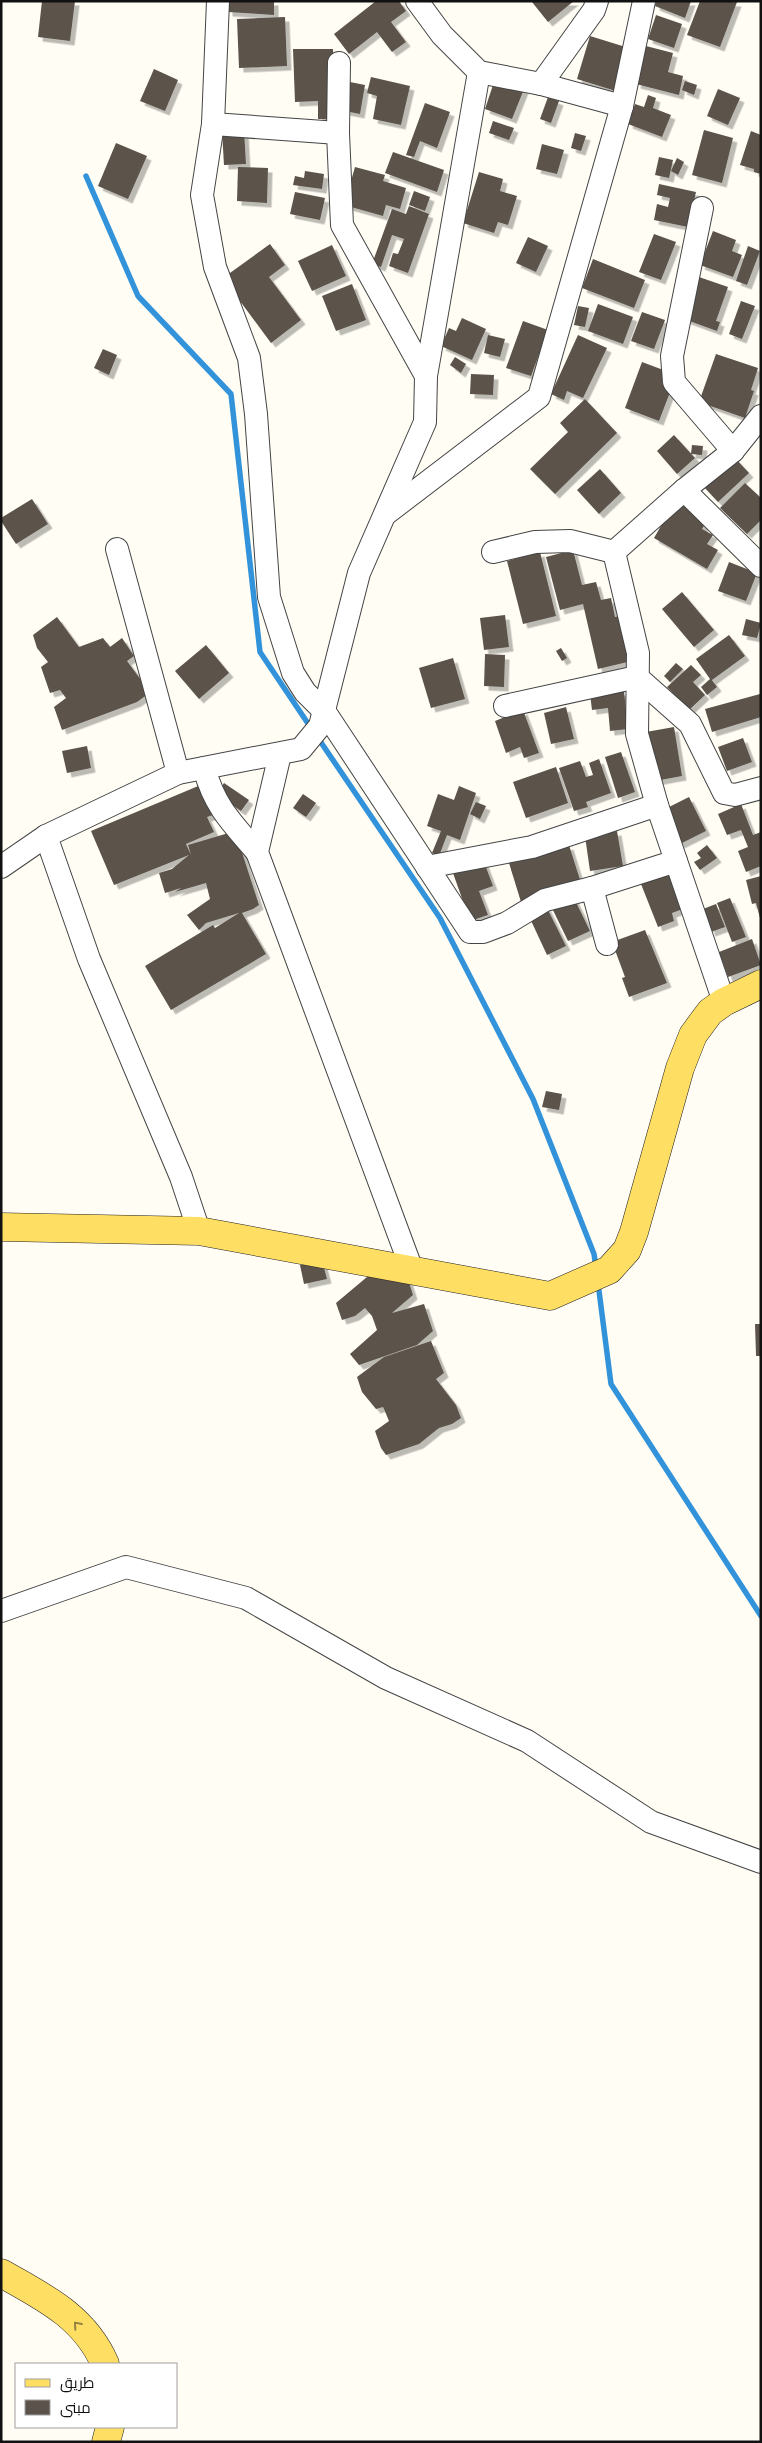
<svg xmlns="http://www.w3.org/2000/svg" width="762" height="2443" font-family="'Roboto Serif',Cairo,serif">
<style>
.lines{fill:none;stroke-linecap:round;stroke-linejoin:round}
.stream{stroke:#3293db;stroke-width:5.5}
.building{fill:#5b524c;filter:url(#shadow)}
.minor-casing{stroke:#444;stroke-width:24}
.major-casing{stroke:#222;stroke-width:29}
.minor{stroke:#fff;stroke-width:22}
.major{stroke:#ffde64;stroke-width:28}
.oneway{stroke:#94823f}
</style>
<defs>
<filter id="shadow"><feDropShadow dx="4.5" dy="4.5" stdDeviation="0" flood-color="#0004"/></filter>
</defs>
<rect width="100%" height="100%" fill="#fffdf4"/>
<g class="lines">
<g class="stream">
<path d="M86 176 138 296 231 394 260 652 311 728"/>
<path d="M318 738 440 918 533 1099 594 1254 596 1267"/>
<path d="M598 1283 611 1384 761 1616"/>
</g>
</g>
<g class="building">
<path d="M42 1H75L70 41 38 37Z"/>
<path d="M228 1H274V15L228 12Z"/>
<path d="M376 1H399L406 11 391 22 406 42 392 52 377 32 349 54 334 34Z"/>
<path d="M534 1H574L548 22 532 2Z"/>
<path d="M656 1H691L685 18 655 6Z"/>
<path d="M700 1 737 2 720 47 687 35Z"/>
<path d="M656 15 682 24 674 48 648 39Z"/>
<path d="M285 17 287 66 239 68 237 19Z"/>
<path d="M590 36 632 49 619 92 577 79Z"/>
<path d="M646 46 673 53 668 72 683 76 679 95 636 84Z"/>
<path d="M293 49H333L335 119H318V101L295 102Z"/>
<path d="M154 69 178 80 165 111 140 101Z"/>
<path d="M371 77 410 86 401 125 373 119 377 96 367 93Z"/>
<path d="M495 79 524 89 512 119 485 109Z"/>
<path d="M685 81 697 85 694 95 682 90Z"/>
<path d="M350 82 365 85 360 114 345 111Z"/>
<path d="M718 89 740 98 728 125 707 116Z"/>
<path d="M648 95 656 98 653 108 671 115 662 137 628 124 635 104 644 107Z"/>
<path d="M548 97 559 101 551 123 540 119Z"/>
<path d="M425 103 450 112 437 148 420 141 414 157 406 155Z"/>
<path d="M493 121 514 128 509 140 489 133Z"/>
<path d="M244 130 246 164 224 165 222 131Z"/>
<path d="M704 130 733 138 722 183 692 175Z"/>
<path d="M751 131 761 135V174L754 172V169L740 165Z"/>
<path d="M575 133 586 136 581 151 571 148Z"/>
<path d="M116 143 147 156 128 199 98 186Z"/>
<path d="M542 144 564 150 557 174 536 169Z"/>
<path d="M393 152 444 170 437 192 385 173Z"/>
<path d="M659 157 673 160 669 178 655 175Z"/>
<path d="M677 158 684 162 678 175 671 171Z"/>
<path d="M238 167 268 168 267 203 237 201Z"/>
<path d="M355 167 385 175 383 181 406 188 400 209 386 205 383 216 344 205Z"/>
<path d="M305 171 324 174 322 189 293 185 295 176 304 178Z"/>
<path d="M479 172 503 179 500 191 517 196 508 225 498 222 494 233 463 223Z"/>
<path d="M659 184 696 192 688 227 654 220 657 204 668 207 670 198 657 195Z"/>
<path d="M414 191 430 197 425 211 409 205Z"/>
<path d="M295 192 325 198 320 220 290 214Z"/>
<path d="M409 206 429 214 408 273 389 266 393 253 398 254 404 239 392 235 381 267 372 264 392 209 406 214Z"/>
<path d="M713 231 736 240 732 251 742 255 733 277 700 265Z"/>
<path d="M654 234 676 242 661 280 639 272Z"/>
<path d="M528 237 548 246 536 272 516 263Z"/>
<path d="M270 244 285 265 269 277 301 320 271 343 223 278Z"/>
<path d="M332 245 346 276 312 291 298 261Z"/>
<path d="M748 246 760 251 747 285 736 281Z"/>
<path d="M593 259 645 280 634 308 582 288Z"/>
<path d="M699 277 728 287 716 321 720 322 717 331 684 319Z"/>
<path d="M352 284 366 320 336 331 322 296Z"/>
<path d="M741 301 755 306 742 339 729 334Z"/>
<path d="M598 304 633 317 623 344 588 331Z"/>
<path d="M578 306 589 308 585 327 574 325Z"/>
<path d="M642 312 665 320 654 349 631 341Z"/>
<path d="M462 318 486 329 472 360 441 346 449 328 456 331Z"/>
<path d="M523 321 548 330 531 376 506 368Z"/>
<path d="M488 335 505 339 500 357 484 353Z"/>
<path d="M578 335 607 348 583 398 567 391 564 400 551 394Z"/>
<path d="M103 349 117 355 109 375 94 368Z"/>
<path d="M716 354 758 368 751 390 754 391 745 418 699 402Z"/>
<path d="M455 357 466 364 461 373 450 365Z"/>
<path d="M642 362 666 371 662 384 672 387 659 421 625 408Z"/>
<path d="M471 374 494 375 493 395 470 394Z"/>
<path d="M585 399 617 433 555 494 530 469 568 432 560 423Z"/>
<path d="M674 435 695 458 677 474 657 451Z"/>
<path d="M692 445 703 446 702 455 691 454Z"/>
<path d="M734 457 749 473 718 502 703 486Z"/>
<path d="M600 469 621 493 599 514 577 490Z"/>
<path d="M745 483 761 498V520L747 534 720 508Z"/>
<path d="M32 499 48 524 16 544 1 521V518Z"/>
<path d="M676 500 708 519 702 529 713 535 707 544 718 550 707 569 654 538Z"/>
<path d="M573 550 582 585 596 582 601 600 611 598 615 617 625 615 636 660 598 669 583 604 560 610 546 557Z"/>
<path d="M540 552 556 616 523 624 507 561Z"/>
<path d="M729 562 757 573 746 601 718 591Z"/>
<path d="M682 592 714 630 694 647 662 609Z"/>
<path d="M505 615 509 647 484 650 480 618Z"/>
<path d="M57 617 79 647 103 638 110 647 122 638 134 656 127 661 144 684 148 694 137 702 62 730 54 707 66 698 60 690 50 693 41 667 48 662 37 648 33 635Z"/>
<path d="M746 619 761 623 757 638 742 635Z"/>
<path d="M729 635 745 656 712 680 717 687 707 695 701 687 710 679 696 659Z"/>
<path d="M206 645 229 673 199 699 175 671Z"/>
<path d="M561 648 567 658 562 661 556 651Z"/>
<path d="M485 654 505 655 504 687 484 686Z"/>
<path d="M453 658 465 699 431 708 419 668Z"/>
<path d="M676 663 683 669 670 682 664 676Z"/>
<path d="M691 665 701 675 693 682 705 695 689 710 667 687Z"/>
<path d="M624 691 628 729 610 731 608 708 592 710 590 694Z"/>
<path d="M760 694 761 717 712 732 705 709Z"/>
<path d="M566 707 574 739 551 744 544 713Z"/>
<path d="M523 710 539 753 524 758 520 747 506 753 495 721Z"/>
<path d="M674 727 682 776 655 781 646 732Z"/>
<path d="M743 738 752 762 727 771 718 747Z"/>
<path d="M87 746 91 768 67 773 62 751Z"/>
<path d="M621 752 635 792 618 798 605 757Z"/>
<path d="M599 759 611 793 586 802 588 807 574 811 559 768 580 761 586 777 593 775 589 763Z"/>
<path d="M556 767 568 803 526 818 513 782Z"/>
<path d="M224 783 249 800 241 811 217 794Z"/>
<path d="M203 784 216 814 207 817 214 832 186 844 191 855 188 845 232 832 237 837 259 905 253 909 242 913 266 954 171 1010 145 966 213 925 215 928 239 913 206 923 199 930 187 915 210 899 206 883 175 892 181 888 165 893 159 873 172 869 189 855 114 885 91 831Z"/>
<path d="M459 786 476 793 460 840 447 835 439 856 432 853 441 831 427 826 438 794 454 800Z"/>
<path d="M303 794 316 803 306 817 293 808Z"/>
<path d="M689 797 706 831 680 844 663 810Z"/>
<path d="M476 802 486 806 480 819 470 814Z"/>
<path d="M741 804 753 835 761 832V866L746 872 738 851 748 847 741 830 727 835 718 814Z"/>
<path d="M617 831 623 866 590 871 585 836Z"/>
<path d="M569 845 581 883 521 902 509 863Z"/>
<path d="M707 845 717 858 700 870 694 862 701 858 697 853Z"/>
<path d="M484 862 493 886 479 891 488 915 470 921 453 873Z"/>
<path d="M675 872 688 907 672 913 674 921 658 927 641 884Z"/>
<path d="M761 876V918H760L756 903 752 904 746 880Z"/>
<path d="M573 896 590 931 568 941 551 906Z"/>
<path d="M730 898 746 937 732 942 717 903Z"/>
<path d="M545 904 566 946 547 955 527 912Z"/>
<path d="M716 904 725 927 711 932 703 909Z"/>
<path d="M645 930 667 983 629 997 622 978 625 977 612 942Z"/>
<path d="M752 939 761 965 728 977 719 952Z"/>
<path d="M546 1091 562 1094 559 1110 542 1107Z"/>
<path d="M322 1260 327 1279 304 1284 300 1265Z"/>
<path d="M405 1270 413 1295 392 1313 424 1304 433 1331 417 1345 359 1365 350 1354 377 1330 372 1316 365 1308 355 1316 342 1320 336 1303 367 1277Z"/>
<path d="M755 1324H761V1356H756Z"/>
<path d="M431 1341 444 1373 436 1379 456 1405 461 1418 452 1424 439 1428 419 1444 386 1455 381 1448 375 1431 389 1421 384 1409 383 1407 376 1409 362 1392 357 1377 384 1357Z"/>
</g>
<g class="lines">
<defs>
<g id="minor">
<path d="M218 1 213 124 202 195 215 267 249 358 256 414 269 597 293 673 305 692 325 712 470 932H483L507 923 545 900 592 888 676 861"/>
<path d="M417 1 442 35 479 72 541 84 622 106"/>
<path d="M339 63 338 133 342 225 426 376"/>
<path d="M541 84 594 10 597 1"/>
<path d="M213 124 338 133"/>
<path d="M702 208 672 356 674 382 733 451"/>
<path d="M684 490 761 566"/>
<path d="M387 513 539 397 622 106 644 1"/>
<path d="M117 549 178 773"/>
<path d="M493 552 535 542 570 541 614 552"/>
<path d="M505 706 637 677 690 724 724 793 735 795 761 788"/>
<path d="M280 754 257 852 412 1270"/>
<path d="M204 768C215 807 231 822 257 852"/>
<path d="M46 836 89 959 181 1177 199 1231"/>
<path d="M1 867 46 836 178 773 301 749 320 726 359 573 425 422 426 376 479 72"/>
<path d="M427 867 532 847 657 805"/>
<path d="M592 888 607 944"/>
<path d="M724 1002 657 805 637 734 638 653 614 552 684 490 733 451 761 416"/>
<path d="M1 1611 126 1567 246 1598 386 1678 527 1741 651 1822 761 1862"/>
</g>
<g id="major">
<path d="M1 1227 199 1231 550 1296 609 1270 627 1250 634 1232 680 1068 693 1035 710 1012 724 1002 761 984"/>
<path d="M1 2273C44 2297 85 2317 105 2364"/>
<path d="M106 2442 110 2427"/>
</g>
</defs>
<use href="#minor" class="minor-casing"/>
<use href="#major" class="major-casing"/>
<use href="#minor" class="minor"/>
<use href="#major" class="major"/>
</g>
<defs><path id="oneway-chevron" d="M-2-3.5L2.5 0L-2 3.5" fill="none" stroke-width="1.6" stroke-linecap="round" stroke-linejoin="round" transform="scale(1.25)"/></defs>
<use class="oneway" href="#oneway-chevron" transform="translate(77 2325) rotate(-131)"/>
<rect width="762" height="2443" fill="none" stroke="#111111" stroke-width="5"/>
<rect x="15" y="2363" width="162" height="65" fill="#ffffff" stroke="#a0a0a0"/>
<rect x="25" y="2379" width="25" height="8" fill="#ffde64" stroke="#a0a0a0"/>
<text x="60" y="2388" font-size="15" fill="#111111">طريق</text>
<rect x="25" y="2400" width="25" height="15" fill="#5b524c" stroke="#a0a0a0"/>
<text x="60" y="2413" font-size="15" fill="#111111">مبنى</text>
</svg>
